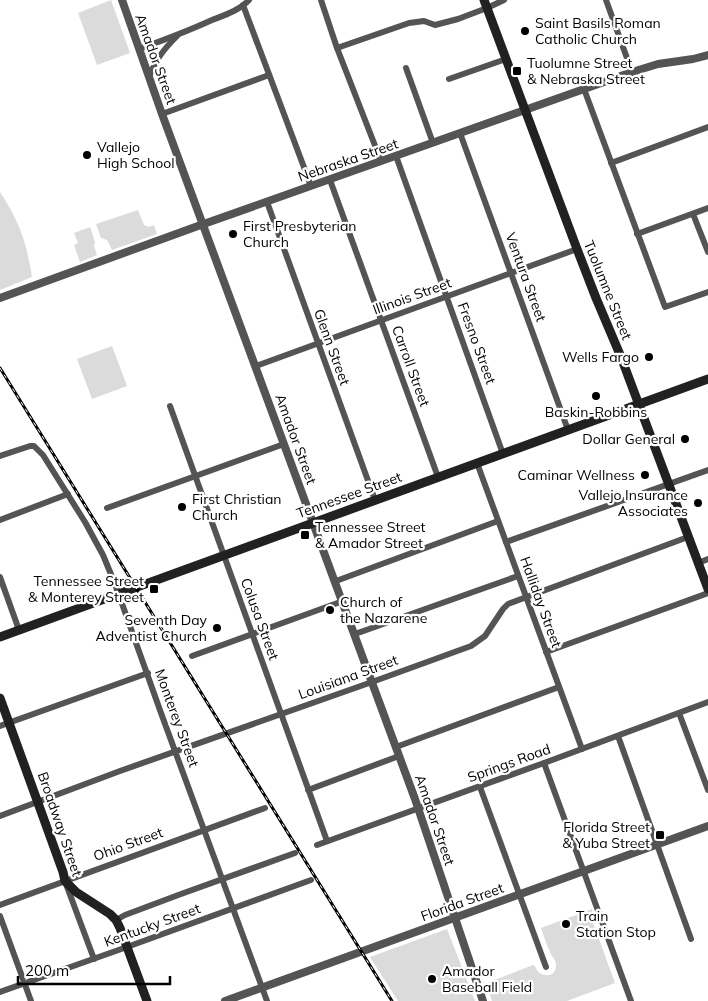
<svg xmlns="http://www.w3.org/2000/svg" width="708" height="1001" font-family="Mulish,sans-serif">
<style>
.green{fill:#dbdbdb}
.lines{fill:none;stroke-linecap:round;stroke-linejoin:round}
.minor{stroke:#545454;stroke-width:6}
.tertiary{stroke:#545454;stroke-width:8}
.secondary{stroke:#212121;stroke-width:9}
.rail-casing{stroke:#000;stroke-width:3}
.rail{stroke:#fff;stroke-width:1;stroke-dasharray:4;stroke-linecap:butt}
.poi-dot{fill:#000;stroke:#fff;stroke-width:2}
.labels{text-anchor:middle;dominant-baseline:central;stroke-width:4.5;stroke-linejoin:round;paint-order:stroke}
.poi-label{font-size:14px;fill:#000;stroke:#fff;text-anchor:start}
.street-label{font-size:14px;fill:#000;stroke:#fff}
</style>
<rect width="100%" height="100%" fill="#fff"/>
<g class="green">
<path d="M111 0 130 53 97 65 78 13Z"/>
<path d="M0 192C20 223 26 241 32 277L0 290Z"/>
<path d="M138 210 144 225 149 227 154 225 157 234 112 250 107 240 101 238 96 224Z"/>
<path d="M90 227 95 242 94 246 97 255 80 262 74 245 78 243 74 233Z"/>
<path d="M112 346 127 386 92 399 77 359Z"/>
<path d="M592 909 593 913 591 917 615 983 567 1001H492L487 986 489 982 533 965 535 966C539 979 557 978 556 965 556 960 553 958 551 954 547 946 544 937 541 928Z"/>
<path d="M447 929 475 1001H398L370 957Z"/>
</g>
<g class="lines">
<g class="minor">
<path d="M321 0 337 48 381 161"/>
<path d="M606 0 632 72"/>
<path d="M243 5 311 186"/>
<path d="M337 48 409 23 424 21 435 25 458 19 487 8 504 0"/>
<path d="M139 49C164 40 188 31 212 20 225 15 240 10 249 0"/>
<path d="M406 68 433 143"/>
<path d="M149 77C156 59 164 49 177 36"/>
<path d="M449 79 506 59"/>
<path d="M584 89 665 307 708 292"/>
<path d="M162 114 269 75"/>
<path d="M460 133 568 430"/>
<path d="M396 156 503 454"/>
<path d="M611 163 708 127"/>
<path d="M330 180 438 477"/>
<path d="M267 202 375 500"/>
<path d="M693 214 708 252"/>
<path d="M637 234 708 208"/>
<path d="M256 366 577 249"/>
<path d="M170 406 327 841"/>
<path d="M0 456 30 446H34L43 455 85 522 103 555 115 584 161 713 267 1001"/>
<path d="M477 463 582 749"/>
<path d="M107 508 284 444"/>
<path d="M0 520 68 494"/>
<path d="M506 542 708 470"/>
<path d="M698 563 708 559"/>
<path d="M0 577 19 630"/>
<path d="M336 581 498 521"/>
<path d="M355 634 518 576"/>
<path d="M546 652 708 593"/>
<path d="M192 656 343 601"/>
<path d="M679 713 708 790"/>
<path d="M0 726 148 673"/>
<path d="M618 736 691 939"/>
<path d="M396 747 559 687"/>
<path d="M544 763 631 1001"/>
<path d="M480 787 546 967"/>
<path d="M308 790 399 756"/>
<path d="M0 816 120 771 372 682 471 646 485 636 503 609 508 604 688 537"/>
<path d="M317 845 544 763 708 702"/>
<path d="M66 884 94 959"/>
<path d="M0 905 265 808"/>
<path d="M0 916 31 1001"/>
<path d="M116 920 125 915 181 894 295 853"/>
<path d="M0 992 127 947 311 880"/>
</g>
<g class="tertiary">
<path d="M122 0 162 114 415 799 483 1001"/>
<path d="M0 298 198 226 632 72 658 64 693 59 708 55"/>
<path d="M225 1001 708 826"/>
</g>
<g class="secondary">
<path d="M484 0 577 249 596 298 621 357 708 589"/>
<path d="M0 637 708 379"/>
<path d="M0 698 63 872 65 881 76 892 110 914 116 920 120 928 147 1001"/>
</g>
<defs>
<path id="rail" d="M0 368 392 1001"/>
</defs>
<use href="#rail" class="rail-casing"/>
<use href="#rail" class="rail"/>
</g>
<g class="poi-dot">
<circle cx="525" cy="31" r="5"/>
<rect x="512" y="66" width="10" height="10" rx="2.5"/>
<circle cx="87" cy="155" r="5"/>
<circle cx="233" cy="234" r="5"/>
<circle cx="649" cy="357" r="5"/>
<circle cx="596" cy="396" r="5"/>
<circle cx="685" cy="439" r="5"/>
<circle cx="645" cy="475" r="5"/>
<circle cx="698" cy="503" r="5"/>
<circle cx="182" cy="507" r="5"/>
<rect x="300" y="530" width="10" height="10" rx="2.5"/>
<rect x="149" y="584" width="10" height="10" rx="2.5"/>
<circle cx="330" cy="610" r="5"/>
<circle cx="217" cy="628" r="5"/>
<rect x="655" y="830" width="10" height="10" rx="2.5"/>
<circle cx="566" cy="924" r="5"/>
<circle cx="432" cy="979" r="5"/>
</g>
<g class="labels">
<g class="poi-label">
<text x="535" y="23">Saint Basils Roman<tspan x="535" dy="16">Catholic Church</tspan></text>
<text x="527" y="63">Tuolumne Street<tspan x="527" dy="16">&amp; Nebraska Street</tspan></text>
<text x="97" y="147">Vallejo<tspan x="97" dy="16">High School</tspan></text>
<text x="243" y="226">First Presbyterian<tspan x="243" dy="16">Church</tspan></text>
<text x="639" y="357" text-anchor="end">Wells Fargo</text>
<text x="596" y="412" text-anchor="middle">Baskin-Robbins</text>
<text x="675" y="439" text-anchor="end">Dollar General</text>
<text x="635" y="475" text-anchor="end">Caminar Wellness</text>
<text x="688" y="495" text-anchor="end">Vallejo Insurance<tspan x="688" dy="16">Associates</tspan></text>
<text x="192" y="499">First Christian<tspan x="192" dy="16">Church</tspan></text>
<text x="315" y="527">Tennessee Street<tspan x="315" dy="16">&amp; Amador Street</tspan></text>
<text x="144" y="581" text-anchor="end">Tennessee Street<tspan x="144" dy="16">&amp; Monterey Street</tspan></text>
<text x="340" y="602">Church of<tspan x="340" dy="16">the Nazarene</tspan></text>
<text x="207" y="620" text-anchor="end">Seventh Day<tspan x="207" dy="16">Adventist Church</tspan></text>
<text x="650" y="827" text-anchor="end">Florida Street<tspan x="650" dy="16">&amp; Yuba Street</tspan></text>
<text x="576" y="916">Train<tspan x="576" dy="16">Station Stop</tspan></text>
<text x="442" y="971">Amador<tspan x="442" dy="16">Baseball Field</tspan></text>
</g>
<g class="street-label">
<text transform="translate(156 59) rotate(70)">Amador Street</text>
<text transform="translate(348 160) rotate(-19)">Nebraska Street</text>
<text transform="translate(526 277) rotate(70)">Ventura Street</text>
<text transform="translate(608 290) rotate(68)">Tuolumne Street</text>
<text transform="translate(412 296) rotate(-20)">Illinois Street</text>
<text transform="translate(477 343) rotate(70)">Fresno Street</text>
<text transform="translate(332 347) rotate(70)">Glenn Street</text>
<text transform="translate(411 366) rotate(70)">Carroll Street</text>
<text transform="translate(296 439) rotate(70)">Amador Street</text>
<text transform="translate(349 495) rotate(-20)">Tennessee Street</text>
<text transform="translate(541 602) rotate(70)">Halliday Street</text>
<text transform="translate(260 619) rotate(70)">Colusa Street</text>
<text transform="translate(348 677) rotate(-20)">Louisiana Street</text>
<text transform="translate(177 718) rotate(70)">Monterey Street</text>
<text transform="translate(509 763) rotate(-20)">Springs Road</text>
<text transform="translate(435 820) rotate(71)">Amador Street</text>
<text transform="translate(60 824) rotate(71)">Broadway Street</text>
<text transform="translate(128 844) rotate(-20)">Ohio Street</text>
<text transform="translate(462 902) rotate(-20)">Florida Street</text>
<text transform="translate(152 925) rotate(-20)">Kentucky Street</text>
</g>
</g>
<path d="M18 976v8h152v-8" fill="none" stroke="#000000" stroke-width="2.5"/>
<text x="25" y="976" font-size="15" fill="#000000" stroke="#ffffff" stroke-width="4" paint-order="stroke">200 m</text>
</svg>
